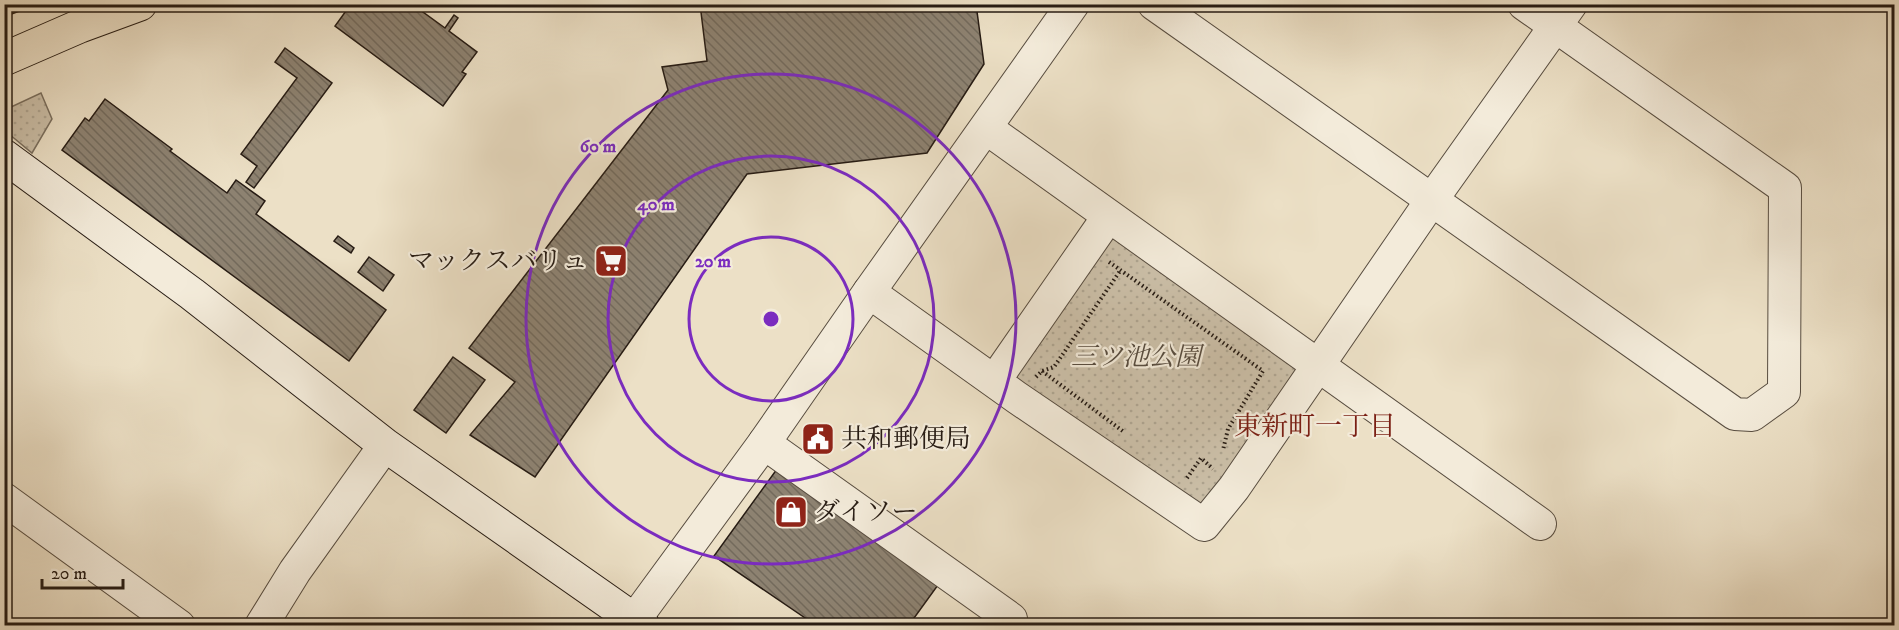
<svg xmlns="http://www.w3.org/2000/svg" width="1899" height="630" font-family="'IM FELL DW Pica','Noto Serif JP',serif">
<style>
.park{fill:url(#park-dots);stroke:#796e5e;stroke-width:1.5}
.building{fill:url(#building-back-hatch);stroke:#271c14;stroke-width:1.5}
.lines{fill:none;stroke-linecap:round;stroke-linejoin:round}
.street-casing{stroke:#584d40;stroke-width:34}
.secondary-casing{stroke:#271c14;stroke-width:35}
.primary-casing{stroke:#271c14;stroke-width:35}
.path{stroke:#271c14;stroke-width:4;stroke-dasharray:1.5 3;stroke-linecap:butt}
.street{stroke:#f3ebda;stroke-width:32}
.secondary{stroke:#f3ebda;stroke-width:33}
.primary{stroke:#ece0c6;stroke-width:33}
.ring{fill:none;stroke:#7b2cbf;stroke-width:3}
.labels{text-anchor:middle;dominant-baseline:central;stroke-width:4.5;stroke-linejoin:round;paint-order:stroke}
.poi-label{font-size:26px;fill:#271c14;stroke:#f3ebda;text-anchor:start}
.park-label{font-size:26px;font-style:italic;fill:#584d40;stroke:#f3ebda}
.neighbourhood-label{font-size:27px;fill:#7a1f14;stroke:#f3ebda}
.centre{fill:#7b2cbf;stroke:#f3ebda;stroke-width:3}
.ring-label{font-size:18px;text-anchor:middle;font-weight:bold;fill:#7b2cbf;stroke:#f3ebda;stroke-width:4.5;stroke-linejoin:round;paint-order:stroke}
</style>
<defs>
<pattern id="park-dots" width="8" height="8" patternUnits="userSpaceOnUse" patternTransform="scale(1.5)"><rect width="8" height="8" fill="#cbbfa8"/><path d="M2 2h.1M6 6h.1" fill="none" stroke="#aea490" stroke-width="1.8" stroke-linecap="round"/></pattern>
<pattern id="building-back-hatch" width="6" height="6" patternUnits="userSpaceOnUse" patternTransform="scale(1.5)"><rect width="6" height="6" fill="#8d8271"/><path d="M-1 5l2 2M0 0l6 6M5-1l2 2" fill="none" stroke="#736a5c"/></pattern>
</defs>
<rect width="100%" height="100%" fill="#ece0c6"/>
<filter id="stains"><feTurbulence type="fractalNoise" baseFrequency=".00333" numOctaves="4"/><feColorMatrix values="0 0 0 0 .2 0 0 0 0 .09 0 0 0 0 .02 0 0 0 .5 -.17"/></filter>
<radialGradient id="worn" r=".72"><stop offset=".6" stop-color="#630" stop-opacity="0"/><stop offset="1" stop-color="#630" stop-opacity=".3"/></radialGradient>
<g class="park">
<path d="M41 93 52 119 32 153 9 134 11 107Z"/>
<path d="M1115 232 1294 362 1298 375 1207 501 1191 506 1013 380Z"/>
</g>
<g class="building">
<path d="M4 4H20L22 10 4 17Z"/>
<path d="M351 4H428L423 12 445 28 454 15 458 18 449 31 477 52 462 72 466 74 443 106 335 26Z"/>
<path d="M700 4H976L984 64 927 153 747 174 535 477 470 435 515 382 469 348 668 90 662 67 707 61Z"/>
<path d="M285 48 332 83 254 188 246 182 257 166 241 154 297 78 275 62Z"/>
<path d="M105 99 172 149 170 151 227 193 236 180 265 201 256 214 386 310 349 361 62 150 85 118 89 121Z"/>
<path d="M338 236 354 248 351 253 334 241Z"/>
<path d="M369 257 394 275 383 291 358 272Z"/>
<path d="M453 357 485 380 446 433 414 410Z"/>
<path d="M777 469 938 585 909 625 817 626 714 556Z"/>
</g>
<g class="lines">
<defs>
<g id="street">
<path d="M1154 4 1735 414 1752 415 1784 392 1785 188 1524 4"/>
<path d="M986 128 1540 524"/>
<path d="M869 292 1016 397 1204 525 1234 488 1431 201 1571 4"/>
<path d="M995 380 1108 217"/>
<path d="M764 443 1011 619"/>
<path d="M4 499 179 626"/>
<path d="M635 619 764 443 869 292 1073 4"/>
<path d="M261 626 295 571 385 445"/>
</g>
<path id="secondary" d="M4 156 192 294 385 445 643 626"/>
<path id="primary" d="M4 59 80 26 140 4"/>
</defs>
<use href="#street" class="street-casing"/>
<use href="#secondary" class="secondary-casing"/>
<use href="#primary" class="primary-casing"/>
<g class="path">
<path d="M1109 262 1263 371 1228 429 1223 450"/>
<path d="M1042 371 1124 432"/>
<path d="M1036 377 1042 371 1054 367 1120 271"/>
<path d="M1187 478 1201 458 1213 469"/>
</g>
<use href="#street" class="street"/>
<use href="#secondary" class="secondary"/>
<use href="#primary" class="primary"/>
</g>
<g class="ring">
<circle cx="771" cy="319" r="82"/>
<circle cx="771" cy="319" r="163"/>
<circle cx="771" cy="319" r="245"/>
</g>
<defs>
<symbol id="supermarket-square" viewBox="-11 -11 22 22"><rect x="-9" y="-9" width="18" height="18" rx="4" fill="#8f2418" stroke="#f3ebda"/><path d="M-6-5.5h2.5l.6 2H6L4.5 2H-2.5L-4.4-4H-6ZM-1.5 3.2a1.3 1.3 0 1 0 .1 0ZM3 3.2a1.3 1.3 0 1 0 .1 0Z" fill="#fff"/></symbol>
<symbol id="civic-square" viewBox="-11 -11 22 22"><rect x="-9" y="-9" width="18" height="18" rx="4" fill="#8f2418" stroke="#f3ebda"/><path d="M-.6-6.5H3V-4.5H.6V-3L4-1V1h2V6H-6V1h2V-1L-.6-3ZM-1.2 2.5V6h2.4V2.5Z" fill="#fff"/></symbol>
<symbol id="shop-square" viewBox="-11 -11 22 22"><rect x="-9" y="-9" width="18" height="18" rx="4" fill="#8f2418" stroke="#f3ebda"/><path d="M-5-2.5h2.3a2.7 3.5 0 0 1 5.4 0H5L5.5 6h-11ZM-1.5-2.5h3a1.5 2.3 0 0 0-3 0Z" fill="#fff"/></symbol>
</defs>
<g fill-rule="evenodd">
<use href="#supermarket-square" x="592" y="242" width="38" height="38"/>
<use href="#civic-square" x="799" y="420" width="38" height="38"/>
<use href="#shop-square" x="772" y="493" width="38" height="38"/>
</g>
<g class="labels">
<g class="poi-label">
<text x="588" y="261" text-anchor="end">マックスバリュ</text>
<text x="841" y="439">共和郵便局</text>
<text x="814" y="512">ダイソー</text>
</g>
<g class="park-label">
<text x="1136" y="357">三ツ池公園</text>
</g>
<g class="neighbourhood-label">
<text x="1315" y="427">東新町一丁目</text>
</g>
</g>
<circle cx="771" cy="319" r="9" class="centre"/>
<g class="ring-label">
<text x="598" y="152">60 m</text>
<text x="656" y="210">40 m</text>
<text x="713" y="267">20 m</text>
</g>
<rect width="1899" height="630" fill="none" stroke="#ece0c6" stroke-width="24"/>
<rect x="6" y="6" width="1887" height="618" fill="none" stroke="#271c14" stroke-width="3"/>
<rect x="12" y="12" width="1875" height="606" fill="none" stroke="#271c14" stroke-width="1.5"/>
<path d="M42 579v9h81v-9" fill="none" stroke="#271c14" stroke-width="3"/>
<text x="51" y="579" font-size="18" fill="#271c14" stroke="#f3ebda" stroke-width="4.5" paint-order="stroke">20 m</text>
<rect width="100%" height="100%" filter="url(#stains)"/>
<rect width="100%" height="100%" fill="url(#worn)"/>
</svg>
